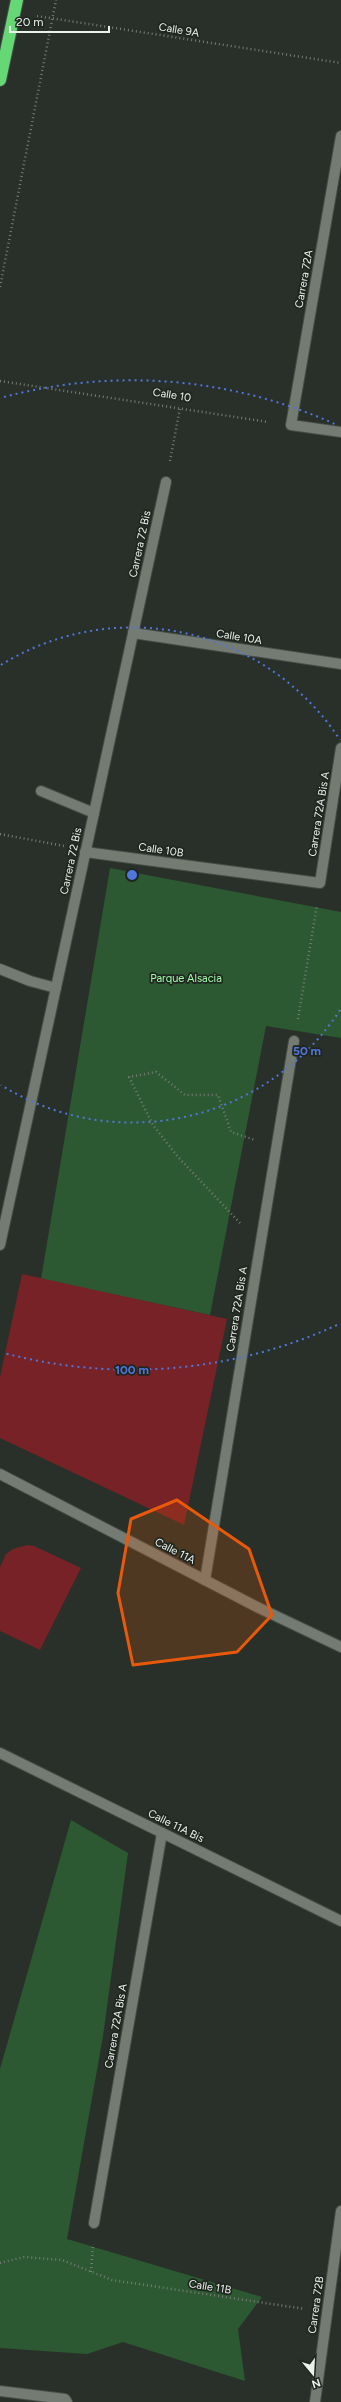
<svg xmlns="http://www.w3.org/2000/svg" width="341" height="2402" font-family="Figtree,sans-serif">
<style>
.green{fill:#2c5931}
.building{fill:#762226}
.lines{fill:none;stroke-linecap:round;stroke-linejoin:round}
.lane-casing{stroke:#464c46;stroke-width:12}
.street-casing{stroke:#464c46;stroke-width:12}
.highway-casing{stroke:#464c46;stroke-width:14}
.path{stroke:#767c76;stroke-width:2.5;stroke-dasharray:1 3;stroke-linecap:butt}
.lane{stroke:#737b73;stroke-width:10}
.street{stroke:#737b73;stroke-width:10}
.highway{stroke:#65d775;stroke-width:12}
.marked{fill:#e8590c;fill-opacity:0.2;stroke:#e8590c;stroke-width:3;stroke-linejoin:round}
.ring{fill:none;stroke:#5176dd;stroke-width:2;stroke-dasharray:2 4}
.labels{text-anchor:middle;dominant-baseline:central;stroke-width:3.5;stroke-linejoin:round;paint-order:stroke}
.street-label{font-size:11px;fill:#ecf0ec;stroke:#1f261f}
.park-label{font-size:11px;fill:#9ffea8;stroke:#1f261f}
.centre{fill:#5176dd;stroke:#1f261f;stroke-width:2}
.ring-label{font-size:12px;text-anchor:middle;font-weight:bold;fill:#5176dd;stroke:#1f261f;stroke-width:3.5;stroke-linejoin:round;paint-order:stroke}
</style>
<rect width="100%" height="100%" fill="#293029"/>
<g class="green">
<path d="M110 868 341 912V1038L266 1026 210 1315 41 1279Z"/>
<path d="M71 1820 128 1853 103 2036 67 2239 262 2297 238 2329 245 2381 123 2342 87 2354 0 2348V2069Z"/>
</g>
<g class="building">
<path d="M22 1274 227 1319 184 1525 0 1438V1377Z"/>
<path d="M27 1545 34 1546 81 1568 40 1650 0 1631V1567L6 1554 13 1549Z"/>
</g>
<g class="lines">
<defs>
<g id="lane">
<path d="M41 791 94 813"/>
<path d="M0 969 30 981 56 988"/>
</g>
<g id="street">
<path d="M341 136 291 425 341 432"/>
<path d="M133 633 341 664"/>
<path d="M85 852 320 883 341 748"/>
<path d="M0 1245 166 482"/>
<path d="M0 1474 257 1607 341 1647"/>
<path d="M205 1580 294 1041"/>
<path d="M0 1753 341 1921"/>
<path d="M94 2223 162 1833"/>
<path d="M0 2391 65 2399 67 2402"/>
<path d="M315 2402 341 2211"/>
</g>
<path id="highway" d="M0 80 17 0"/>
</defs>
<use href="#lane" class="lane-casing"/>
<use href="#street" class="street-casing"/>
<use href="#highway" class="highway-casing"/>
<g class="path">
<path d="M37 16 341 63"/>
<path d="M0 287 56 0"/>
<path d="M0 381 268 422"/>
<path d="M170 461 180 408"/>
<path d="M0 834 64 846"/>
<path d="M298 1019 317 905"/>
<path d="M240 1223 178 1157 153 1125 129 1077 156 1072 185 1095H218L231 1132 255 1140"/>
<path d="M0 2263 24 2257 62 2260 112 2280 305 2309"/>
<path d="M91 2272 93 2244"/>
</g>
<use href="#lane" class="lane"/>
<use href="#street" class="street"/>
<use href="#highway" class="highway"/>
</g>
<path class="marked" d="M177 1500 249 1549 272 1615 237 1652 133 1665 118 1593 131 1519Z"/>
<g class="ring">
<path d="M340 1010A248 248 0 0 1 1 1085M1 665A248 248 0 0 1 340 740"/>
<path d="M337 1325A495 495 0 0 1 4 1353M4 397A495 495 0 0 1 337 425"/>
</g>
<g class="labels">
<g class="street-label">
<text transform="translate(179 30) rotate(9)">Calle 9A</text>
<text transform="translate(304 279) rotate(-80)">Carrera 72A</text>
<text transform="translate(172 395) rotate(9)">Calle 10</text>
<text transform="translate(140 544) rotate(-78)">Carrera 72 Bis</text>
<text transform="translate(239 637) rotate(9)">Calle 10A</text>
<text transform="translate(319 814) rotate(-81)">Carrera 72A Bis A</text>
<text transform="translate(161 850) rotate(8)">Calle 10B</text>
<text transform="translate(71 861) rotate(-78)">Carrera 72 Bis</text>
<text transform="translate(237 1309) rotate(-81)">Carrera 72A Bis A</text>
<text transform="translate(175 1551) rotate(27)">Calle 11A</text>
<text transform="translate(176 1826) rotate(26)">Calle 11A Bis</text>
<text transform="translate(116 2026) rotate(-80)">Carrera 72A Bis A</text>
<text transform="translate(210 2287) rotate(9)">Calle 11B</text>
<text transform="translate(316 2305) rotate(-82)">Carrera 72B</text>
</g>
<g class="park-label">
<text x="186" y="978">Parque Alsacia</text>
</g>
</g>
<circle cx="132" cy="875" r="6" class="centre"/>
<g class="ring-label">
<text x="307" y="1055">50 m</text>
<text x="132" y="1374">100 m</text>
</g>
<g transform="translate(313 2374) rotate(162)" stroke="#1f261f" stroke-width="3" paint-order="stroke">
<path d="M0-3L7 15L0 10L-7 15Z" fill="#ecf0ec"/>
<text y="-6" font-size="11" font-weight="bold" text-anchor="middle" fill="#ecf0ec">N</text>
</g>
<path d="M10 26v6h99v-6" fill="none" stroke="#ecf0ec" stroke-width="2"/>
<text x="16" y="26" font-size="12" fill="#ecf0ec" stroke="#1f261f" stroke-width="3" paint-order="stroke">20 m</text>
</svg>
